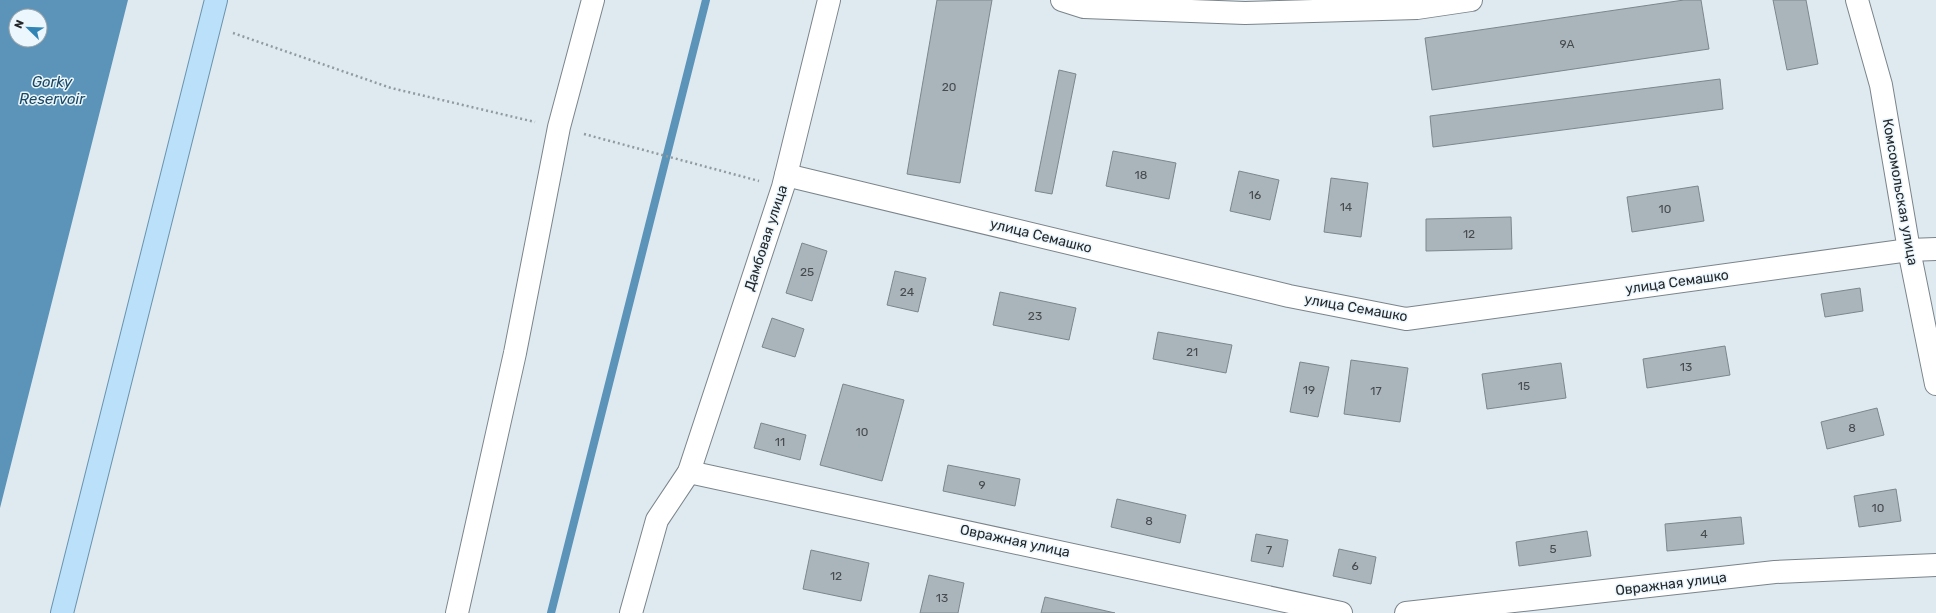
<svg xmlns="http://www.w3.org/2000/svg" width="1936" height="613" font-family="Rubik,sans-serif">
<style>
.water{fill:#5b94b8;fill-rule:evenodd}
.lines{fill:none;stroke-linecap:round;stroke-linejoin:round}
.stream{stroke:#5b94b8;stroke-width:8}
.building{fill:#aab4bb;stroke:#7d868d}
.street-casing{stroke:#7b848b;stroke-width:24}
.primary-casing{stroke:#6993ae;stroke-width:24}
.path{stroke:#919a9f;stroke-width:2.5;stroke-dasharray:2 3;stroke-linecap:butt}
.street{stroke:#fff;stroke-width:22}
.primary{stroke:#bbe0f9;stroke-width:22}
.labels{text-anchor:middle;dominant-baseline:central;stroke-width:3;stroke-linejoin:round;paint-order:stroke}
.number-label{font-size:12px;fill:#464b4e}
.street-label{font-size:14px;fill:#24282a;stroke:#ebf6fd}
.water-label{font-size:15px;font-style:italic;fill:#1a4761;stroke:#ebf6fd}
</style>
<rect width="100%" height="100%" fill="#dee9f0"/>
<path class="water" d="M0 0H128L0 508ZM16 16H40V40H16Z"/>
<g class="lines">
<path class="stream" d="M551 613 706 0"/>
</g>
<g class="building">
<path d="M937 0H992L960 183 907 174Z"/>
<path d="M1684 0H1701L1709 49 1432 90 1425 38Z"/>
<path d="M1773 0H1806L1818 64 1787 70Z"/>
<path d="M1059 70 1076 74 1052 194 1035 191Z"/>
<path d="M1720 79 1723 109 1433 147 1430 116Z"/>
<path d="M1113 151 1176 163 1169 199 1106 186Z"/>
<path d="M1239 171 1279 180 1270 220 1230 211Z"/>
<path d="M1331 178 1368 183 1361 237 1324 232Z"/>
<path d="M1698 186 1704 221 1632 232 1627 197Z"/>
<path d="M1511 217 1512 249 1426 251V219Z"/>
<path d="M802 243 827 251 812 301 786 293Z"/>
<path d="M895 271 926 278 918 312 887 305Z"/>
<path d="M1860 288 1863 311 1825 317 1821 294Z"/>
<path d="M1000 292 1076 308 1069 340 993 325Z"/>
<path d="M772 318 804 329 795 357 762 347Z"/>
<path d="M1158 332 1232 345 1226 373 1153 359Z"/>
<path d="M1725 346 1730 375 1647 388 1643 359Z"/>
<path d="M1351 360 1408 368 1400 422 1344 414Z"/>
<path d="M1300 362 1329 367 1318 417 1290 412Z"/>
<path d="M1561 363 1566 398 1487 409 1482 374Z"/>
<path d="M843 384 904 400 882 481 820 465Z"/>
<path d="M1877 408 1884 435 1827 449 1821 422Z"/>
<path d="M761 423 806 435 800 460 754 448Z"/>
<path d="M948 465 1020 479 1015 506 943 491Z"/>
<path d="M1896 489 1901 521 1859 527 1854 496Z"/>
<path d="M1117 499 1186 515 1180 543 1111 527Z"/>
<path d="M1741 517 1744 544 1667 551 1665 524Z"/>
<path d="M1587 531 1591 556 1519 566 1516 542Z"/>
<path d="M1256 534 1288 540 1283 567 1251 561Z"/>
<path d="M1339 549 1376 557 1371 584 1333 576Z"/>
<path d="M811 550 869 563 861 601 803 589Z"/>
<path d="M929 575 964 583 958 613H920Z"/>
<path d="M1045 597 1115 613H1041Z"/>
</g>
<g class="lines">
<defs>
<g id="street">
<path d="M1062 0 1084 7 1245 13 1417 8 1471 0"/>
<path d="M1857 0 1881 85 1909 250 1936 384"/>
<path d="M786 175 1289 296 1406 319 1909 250 1936 249"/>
<path d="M689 472 1341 613"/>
<path d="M457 613 515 353 559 127 593 0"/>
<path d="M631 613 657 520 689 472 783 187 829 0"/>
<path d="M1406 613 1775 572 1936 565"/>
</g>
<path id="primary" d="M62 613 216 0"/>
</defs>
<use href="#street" class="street-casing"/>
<use href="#primary" class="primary-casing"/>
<g class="path">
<path d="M233 33 391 88 535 122"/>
<path d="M584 134 759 181"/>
</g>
<use href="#street" class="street"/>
<use href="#primary" class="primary"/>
</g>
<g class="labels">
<g class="number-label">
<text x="1567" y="44">9А</text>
<text x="949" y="87">20</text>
<text x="1141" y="175">18</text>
<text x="1255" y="195">16</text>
<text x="1346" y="207">14</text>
<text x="1665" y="209">10</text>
<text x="1469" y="234">12</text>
<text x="807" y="272">25</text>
<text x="907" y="292">24</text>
<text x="1035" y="316">23</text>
<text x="1192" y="352">21</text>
<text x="1686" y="367">13</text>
<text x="1524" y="386">15</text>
<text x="1309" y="390">19</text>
<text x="1376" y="391">17</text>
<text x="1852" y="428">8</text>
<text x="862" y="432">10</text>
<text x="780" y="442">11</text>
<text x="982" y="485">9</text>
<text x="1878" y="508">10</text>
<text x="1149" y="521">8</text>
<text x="1704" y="534">4</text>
<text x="1553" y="549">5</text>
<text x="1269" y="550">7</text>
<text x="1355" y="566">6</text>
<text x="836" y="576">12</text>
<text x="942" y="598">13</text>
</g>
<g class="street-label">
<text transform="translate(1900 192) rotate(80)">Комсомольская улица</text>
<text transform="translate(1041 236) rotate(14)">улица Семашко</text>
<text transform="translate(766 238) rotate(-72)">Дамбовая улица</text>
<text transform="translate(1677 282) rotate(-8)">улица Семашко</text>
<text transform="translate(1356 308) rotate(10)">улица Семашко</text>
<text transform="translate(1015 541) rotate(12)">Овражная улица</text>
<text transform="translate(1671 584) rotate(-7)">Овражная улица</text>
</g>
<g class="water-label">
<text x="52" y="82">Gorky<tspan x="52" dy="17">Reservoir</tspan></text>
</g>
</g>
<g transform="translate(28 28) rotate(293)"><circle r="19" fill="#ebf6fd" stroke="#9ba4a9"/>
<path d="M0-3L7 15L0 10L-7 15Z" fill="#3085b5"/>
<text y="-6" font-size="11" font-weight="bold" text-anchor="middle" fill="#24282a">N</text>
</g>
</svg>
